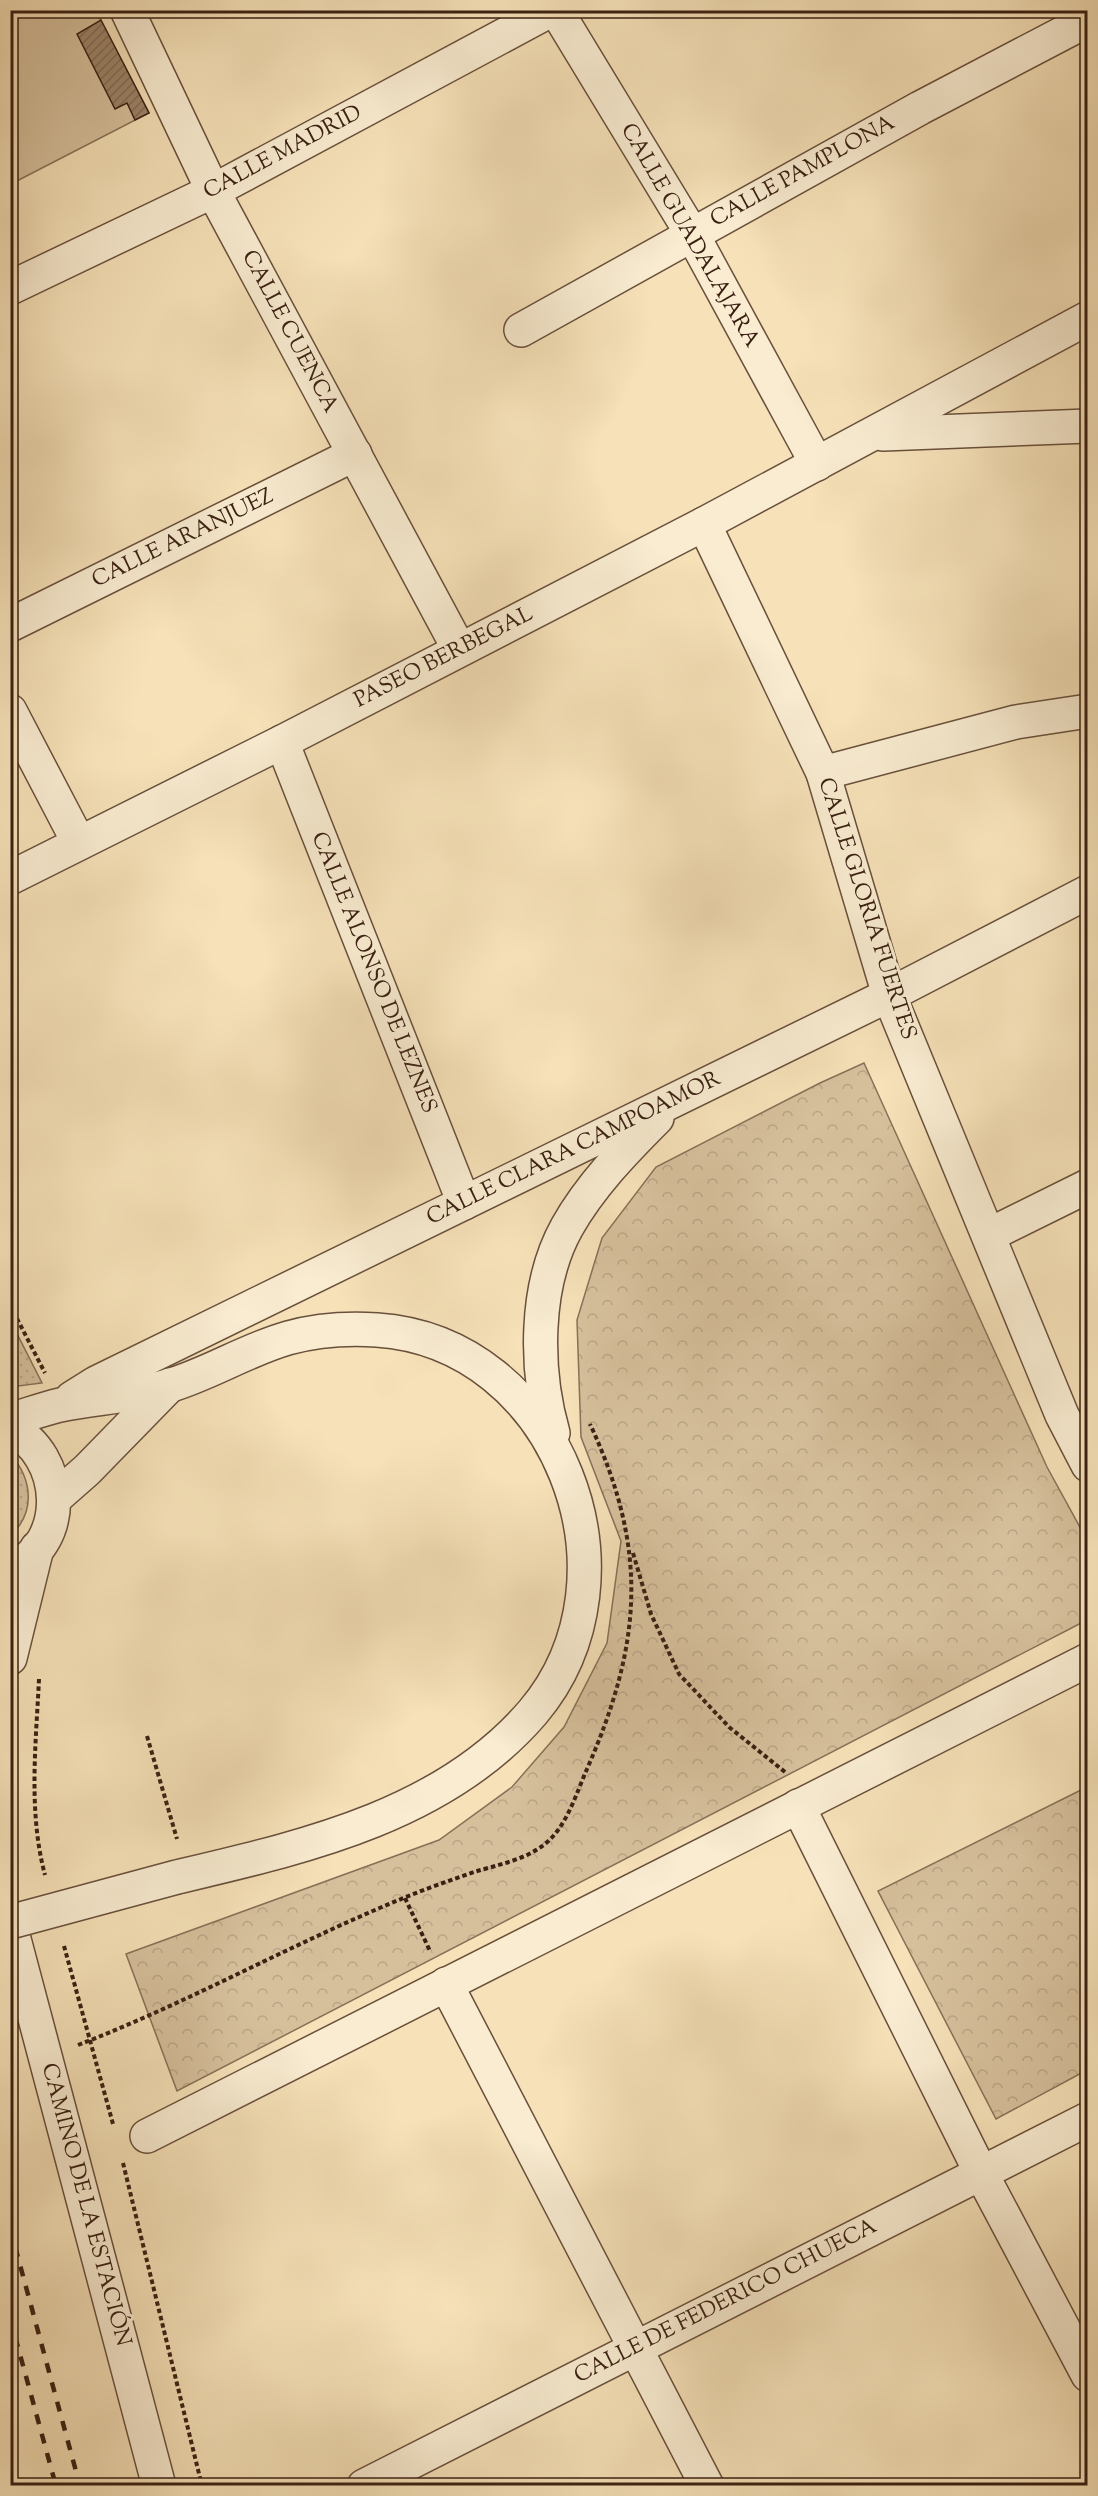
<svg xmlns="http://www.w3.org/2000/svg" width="1098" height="2496" font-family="'Sorts Mill Goudy',serif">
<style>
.grass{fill:url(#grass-dots);stroke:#887058;stroke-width:1.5}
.park{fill:url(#park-crowns);stroke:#887058;stroke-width:1.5}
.garden{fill:#d6c09c;stroke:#887058;stroke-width:1.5}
.building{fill:url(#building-hatch);stroke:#3a2013;stroke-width:1.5}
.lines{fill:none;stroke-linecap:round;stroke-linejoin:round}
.minor-casing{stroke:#69503c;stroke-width:36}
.path{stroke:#3a2013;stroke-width:4;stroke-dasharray:4.5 3;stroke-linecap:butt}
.minor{stroke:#f9ecd1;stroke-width:33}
.rail{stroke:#3a2013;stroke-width:4.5;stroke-dasharray:10 10;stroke-linecap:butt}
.minor-bridge-casing{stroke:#69503c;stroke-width:36;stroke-linecap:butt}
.minor-bridge{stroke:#f9ecd1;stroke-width:33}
.labels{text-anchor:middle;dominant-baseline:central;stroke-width:6;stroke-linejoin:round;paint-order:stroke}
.street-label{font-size:22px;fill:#3a2013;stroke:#f9ecd1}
</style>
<defs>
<pattern id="grass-dots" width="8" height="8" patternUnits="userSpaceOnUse" patternTransform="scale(1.5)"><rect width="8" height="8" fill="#d6c09c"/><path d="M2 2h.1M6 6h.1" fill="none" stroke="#b8a586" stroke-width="1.8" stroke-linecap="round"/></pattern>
<pattern id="park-crowns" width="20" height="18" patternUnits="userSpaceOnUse" patternTransform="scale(1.5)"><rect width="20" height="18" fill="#d6c09c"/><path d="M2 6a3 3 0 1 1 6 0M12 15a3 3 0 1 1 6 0" fill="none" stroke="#b8a586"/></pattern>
<pattern id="building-hatch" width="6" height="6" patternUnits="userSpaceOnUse" patternTransform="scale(1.5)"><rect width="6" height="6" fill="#9c8469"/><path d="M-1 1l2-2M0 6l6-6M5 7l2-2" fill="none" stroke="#806c55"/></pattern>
</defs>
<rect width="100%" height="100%" fill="#f6e1b8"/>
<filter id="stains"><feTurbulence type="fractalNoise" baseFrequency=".00333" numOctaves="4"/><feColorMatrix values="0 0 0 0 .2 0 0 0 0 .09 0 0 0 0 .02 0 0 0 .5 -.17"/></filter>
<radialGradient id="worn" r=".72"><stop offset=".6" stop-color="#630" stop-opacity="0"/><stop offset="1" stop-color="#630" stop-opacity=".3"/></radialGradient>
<g class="grass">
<path d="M10 1322H11L42 1383 11 1387Z"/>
<path d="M11 1455C32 1479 36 1512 11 1535Z"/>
</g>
<g class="park">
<path d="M864 1063 1047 1467 1087 1540V1620L177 2091 126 1954 439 1840 512 1787 564 1727 607 1643 621 1541 581 1437 577 1320 602 1238 656 1167 820 1083Z"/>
<path d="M1087 1787V2070L996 2119 878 1891Z"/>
</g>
<path class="garden" d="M11 11H96L149 113 11 184Z"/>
<path class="building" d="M101 20 149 113 135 120 127 103 115 109 77 34Z"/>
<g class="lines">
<defs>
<g id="minor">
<path d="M127 10 213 191 459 649"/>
<path d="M556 10 692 234 817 464"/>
<path d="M10 288 213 191 551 10"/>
<path d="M521 330 920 108 1088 20"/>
<path d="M883 434 1088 426"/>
<path d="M704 524 823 773 889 995 1062 1415 1088 1465"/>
<path d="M10 625 355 454"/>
<path d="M10 711 79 843"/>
<path d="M282 742 464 1203"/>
<path d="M823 773 1016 722 1088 711"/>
<path d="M10 878 282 742 704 524 1088 318"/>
<path d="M989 1235 1088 1186"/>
<path d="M72 1398 96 1383 889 995 1088 892"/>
<path d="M10 1420C27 1415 43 1409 60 1405 96 1398 132 1396 168 1386 209 1374 246 1350 288 1338 317 1330 347 1328 377 1330 558 1342 648 1576 533 1712 444 1816 304 1847 177 1877"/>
<path d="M10 1428C65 1455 71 1544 10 1569"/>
<path d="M553 1433C535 1370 534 1286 567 1227 590 1186 624 1151 657 1118"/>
<path d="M54 1499 87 1470 170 1385"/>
<path d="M10 1658 37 1548"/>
<path d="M798 1806 981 2173 1088 2375"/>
<path d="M10 1924 159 2486"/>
<path d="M446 1984 707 2486"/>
<path d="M147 2136 1088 1660"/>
<path d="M364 2486 1088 2119"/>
</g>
</defs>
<use href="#minor" class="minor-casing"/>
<g class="path">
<path d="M10 1305 45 1373"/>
<path d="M633 1553 651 1614 679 1674 729 1727 785 1772"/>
<path d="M39 1679C36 1743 28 1812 45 1875"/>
<path d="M147 1736 177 1839"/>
<path d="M405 1898 430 1951"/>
<path d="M64 1946 113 2124"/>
<path d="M78 2045C190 2002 295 1942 406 1897 428 1888 451 1880 474 1872 497 1865 525 1860 545 1844 567 1826 576 1794 587 1769 642 1643 649 1551 590 1424"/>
<path d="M123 2163 202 2486"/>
</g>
<use href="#minor" class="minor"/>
<g class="rail">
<path d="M10 2228 80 2486"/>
<path d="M10 2318 56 2486"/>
</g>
<defs>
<path id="minor-bridge" d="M10 1922 177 1877"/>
</defs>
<use href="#minor-bridge" class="minor-bridge-casing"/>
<use href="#minor-bridge" class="minor-bridge"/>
</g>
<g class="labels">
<g class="street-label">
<text transform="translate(283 153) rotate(-28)">CALLE MADRID</text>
<text transform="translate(803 172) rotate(-29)">CALLE PAMPLONA</text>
<text transform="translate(689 236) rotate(60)">CALLE GUADALAJARA</text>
<text transform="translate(289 332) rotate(62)">CALLE CUENCA</text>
<text transform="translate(183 539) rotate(-26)">CALLE ARANJUEZ</text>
<text transform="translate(444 658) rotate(-27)">PASEO BERBEGAL</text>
<text transform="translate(866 909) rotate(72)">CALLE GLORIA FUERTES</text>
<text transform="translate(373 973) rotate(68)">CALLE ALONSO DE LEZNES</text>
<text transform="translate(574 1149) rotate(-26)">CALLE CLARA CAMPOAMOR</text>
<text transform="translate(85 2205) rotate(75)">CAMINO DE LA ESTACIÓN</text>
<text transform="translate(726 2302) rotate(-27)">CALLE DE FEDERICO CHUECA</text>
</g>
</g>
<rect width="1098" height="2496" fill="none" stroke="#f6e1b8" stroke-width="36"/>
<rect x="12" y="12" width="1074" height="2472" fill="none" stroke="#3a2013" stroke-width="3"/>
<rect x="18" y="18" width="1062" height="2460" fill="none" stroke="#3a2013" stroke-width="1.5"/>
<rect width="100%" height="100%" filter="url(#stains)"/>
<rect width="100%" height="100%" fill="url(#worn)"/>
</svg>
